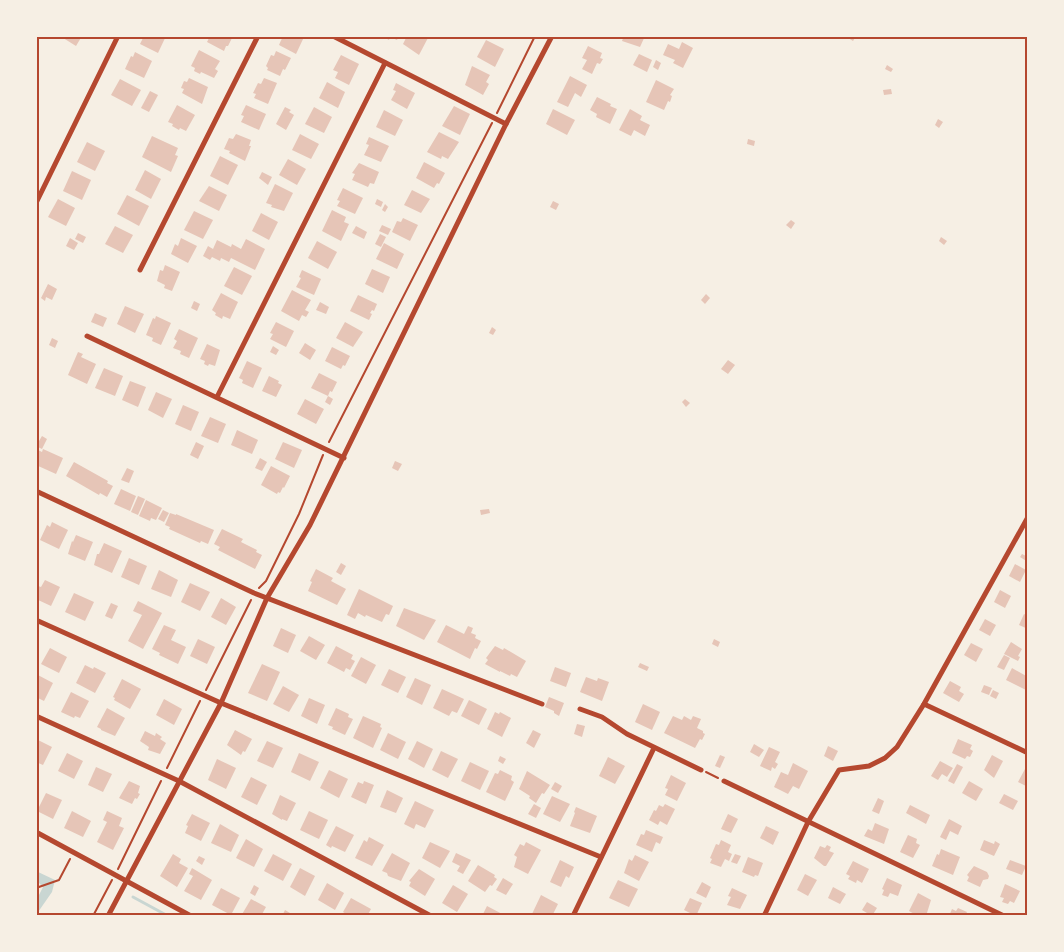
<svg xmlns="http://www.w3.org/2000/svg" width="1064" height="952" font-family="Inter,sans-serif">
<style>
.water{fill:#c9d6d2}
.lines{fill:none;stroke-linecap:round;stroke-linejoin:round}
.stream{stroke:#c9d6d2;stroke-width:3}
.building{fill:#e6c5b7}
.path{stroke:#b5482f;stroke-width:2}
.minor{stroke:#b5482f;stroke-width:5}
.neatline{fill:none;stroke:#b5482f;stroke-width:2}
</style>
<rect width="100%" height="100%" fill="#f6efe4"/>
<path class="water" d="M36 871 55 880 52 892 36 915V901L43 887 39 883H36Z"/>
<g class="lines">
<path class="stream" d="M133 897 168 916"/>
</g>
<g class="building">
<path d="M60 36H82L76 46Z"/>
<path d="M144 36H166L158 53 140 44Z"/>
<path d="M210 36H233L228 46H226L224 51 207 42Z"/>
<path d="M283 36 304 37 296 54 279 45Z"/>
<path d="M382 36H399L397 40 390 37 389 40Z"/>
<path d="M407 36H429L419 55 403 44Z"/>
<path d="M624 36H645L640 47 622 41Z"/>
<path d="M845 36H856L853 41Z"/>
<path d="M486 40 504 49 495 67 477 57Z"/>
<path d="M682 42 693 48 683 68 673 63 675 60 663 55 668 44 679 49Z"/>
<path d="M588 46 602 53 600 58 603 59 600 64 597 63 592 74 582 69 587 60 582 58Z"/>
<path d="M199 50 220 61 215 69 218 71 214 78 201 72 200 74 194 71 195 68 191 66Z"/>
<path d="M276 51 291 58 285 70 283 69 280 76 267 70 268 68 266 66 271 55 274 56Z"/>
<path d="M135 52 152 61 144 78 125 69 131 56 133 57Z"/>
<path d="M639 54 652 60 647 72 633 65Z"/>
<path d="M341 55 359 64 349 85 335 78 338 72 333 70Z"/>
<path d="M656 60 661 63 658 70 653 67Z"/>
<path d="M887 65 893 69 891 72 885 69Z"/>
<path d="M472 66 490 75 486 82 489 84 483 95 465 85Z"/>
<path d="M570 76 587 85 581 97 575 93 568 107 557 102Z"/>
<path d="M189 78 208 87 202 104 182 93 184 89 181 88 184 81 187 82Z"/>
<path d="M264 78 277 83 268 104 254 98 256 94 253 93 258 83 261 84Z"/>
<path d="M120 79 141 90 132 106 111 95Z"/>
<path d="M656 80 674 89 670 95 672 96 670 102 668 101 664 110 646 102Z"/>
<path d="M327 82 345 92 338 108 319 98Z"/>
<path d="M396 83 415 93 407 109 391 100 396 91 393 90Z"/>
<path d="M891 89 892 94 884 95 883 90Z"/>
<path d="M150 91 158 95 149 112 141 108Z"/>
<path d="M597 97 611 104 610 106 617 109 610 124 596 117 597 114 590 110Z"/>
<path d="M177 105 195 115 186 131 180 128 179 130 172 126 173 124 168 122Z"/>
<path d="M246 105 266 114 259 130 241 122 244 116 241 115Z"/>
<path d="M454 106 470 114 460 135 442 126Z"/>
<path d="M285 107 291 110 289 112 294 115 286 130 276 124Z"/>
<path d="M314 107 332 117 324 133 305 124Z"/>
<path d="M553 109 575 120 567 135 546 124Z"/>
<path d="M630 109 642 116 640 120 650 125 645 136 634 130 631 136 619 130Z"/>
<path d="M384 110 403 120 395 136 376 127Z"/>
<path d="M938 119 943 122 939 128 935 125Z"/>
<path d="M439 132 459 142 448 159 442 156 441 159 427 152Z"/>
<path d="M236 134 251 140 249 146H251L245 161 229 153 230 151 224 149 229 138 233 139Z"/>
<path d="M300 134 319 144 311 159 292 150Z"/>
<path d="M152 136 178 148 175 155 178 156 171 172 142 157Z"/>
<path d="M369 137 389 146 381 162 364 155 369 145 366 144Z"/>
<path d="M748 139 755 141 754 146 747 144Z"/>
<path d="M87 142 105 151 95 171 77 162Z"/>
<path d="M220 156 238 165 228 185 210 176Z"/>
<path d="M288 159 306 169 297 185 279 175Z"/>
<path d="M424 162 445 173 439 184 437 183 434 188 416 178Z"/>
<path d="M359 163 379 172 374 184 370 183 368 187 352 180 355 174 352 173Z"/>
<path d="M145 170 161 179 151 199 135 190Z"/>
<path d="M72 171 91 180 82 200 63 191Z"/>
<path d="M262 172 272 177 268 185 259 178Z"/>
<path d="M275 184 293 193 284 211 271 207 272 205 266 203Z"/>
<path d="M209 186 227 195 219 211 199 201Z"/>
<path d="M343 188 363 198 355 214 337 206 340 201 337 200Z"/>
<path d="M412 190 430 199 421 213 404 205Z"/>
<path d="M127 195 149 206 139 226 117 214Z"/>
<path d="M58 199 75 208 66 226 48 217Z"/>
<path d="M377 199 383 202 381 207 375 204Z"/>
<path d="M553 201 559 204 556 210 550 207Z"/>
<path d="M385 204 388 207 385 212 382 210Z"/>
<path d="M332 210 346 217 344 222 349 224 341 241 322 231Z"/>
<path d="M194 211 213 220 203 239 184 230Z"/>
<path d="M261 213 278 222 269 240 252 231Z"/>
<path d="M403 218 418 225 410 241 392 232 397 221 401 222Z"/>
<path d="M791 220 795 223 791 229 786 225Z"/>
<path d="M382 225 391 229 388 235 379 231Z"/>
<path d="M115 226 133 235 123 253 105 244Z"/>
<path d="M356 226 367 232 364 239 352 233Z"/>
<path d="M78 233 86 237 83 243 75 239Z"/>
<path d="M380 234 386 237 381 247 375 244Z"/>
<path d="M941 237 947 241 944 245 939 241Z"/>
<path d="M70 238 78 243 74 250 66 246Z"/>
<path d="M181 238 197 246 188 263 171 254 175 244 178 246Z"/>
<path d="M246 239 265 249 255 270 231 258 229 262 221 258 220 261 212 257 210 260 203 256 208 246 213 249 217 240 231 247 232 244 241 249Z"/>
<path d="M317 241 337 252 328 269 308 258Z"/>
<path d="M384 243 404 254 397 269 376 259Z"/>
<path d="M165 265 180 272 172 291 164 288 165 285 157 281 160 270 163 271Z"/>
<path d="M234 267 252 276 242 295 224 286Z"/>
<path d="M372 269 390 277 383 293 365 284Z"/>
<path d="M302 270 321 279 314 295 296 287 301 278 299 277Z"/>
<path d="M48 284 57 289 52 300 46 297 45 301 41 298Z"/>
<path d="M292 290 311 300 305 310 309 312 306 317 302 315 299 321 281 311Z"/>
<path d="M221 293 238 302 230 319 223 316 222 319 215 315 216 313 212 310Z"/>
<path d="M706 294 710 298 705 304 701 300Z"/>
<path d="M358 295 377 304 374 311 372 310 370 313 372 314 369 320 350 311Z"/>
<path d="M194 301 200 304 197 311 191 308Z"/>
<path d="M320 302 329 307 326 314 316 310Z"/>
<path d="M125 306 144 314 135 333 117 324Z"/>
<path d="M95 313 107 318 103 327 91 322Z"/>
<path d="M156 316 171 323 161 345 152 341 153 338 146 335 153 318 155 319Z"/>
<path d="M276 322 294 331 286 347 270 339 273 334 270 333Z"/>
<path d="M345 322 363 332 353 347 336 338Z"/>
<path d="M492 327 496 330 493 335 489 333Z"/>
<path d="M179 329 198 338 189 358 180 354 181 351 173 348 177 341 174 339Z"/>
<path d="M52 338 58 341 55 348 49 345Z"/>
<path d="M305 343 316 350 310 360 299 353Z"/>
<path d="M207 344 220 350 215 366 209 364 208 366 204 364 205 361 200 359Z"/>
<path d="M273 346 279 350 276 355 270 352Z"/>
<path d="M332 347 350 356 345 366 343 365 341 369 325 361Z"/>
<path d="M78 352 83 354 81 357 96 364 87 384 68 375Z"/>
<path d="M728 360 735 365 728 374 721 369Z"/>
<path d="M247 361 262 368 253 388 242 383 243 380 239 378Z"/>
<path d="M104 368 123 376 115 396 95 388Z"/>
<path d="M319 373 337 382 332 392 330 391 328 396 311 388Z"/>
<path d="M269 376 279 381 278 383 282 385 276 397 262 391Z"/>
<path d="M130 381 146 387 138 407 122 400Z"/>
<path d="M156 392 172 399 163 418 148 410Z"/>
<path d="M328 396 333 399 330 405 325 402Z"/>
<path d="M305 399 324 409 316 424 297 414Z"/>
<path d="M685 399 690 403 686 407 682 402Z"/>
<path d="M183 405 199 412 191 431 175 424Z"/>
<path d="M210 417 226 424 218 443 201 436Z"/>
<path d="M237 430 258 440 252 454 231 445Z"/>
<path d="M42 436 47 439 42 449 36 446Z"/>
<path d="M196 442 204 446 198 459 190 455Z"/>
<path d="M283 442 302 450 294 468 275 459Z"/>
<path d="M36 449 42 452 43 449 63 458 56 474 36 465Z"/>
<path d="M260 458 267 462 262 471 255 468Z"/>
<path d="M395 461 402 464 398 471 392 468Z"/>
<path d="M74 462 108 481 107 483 113 486 107 497 100 493 99 495 66 476Z"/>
<path d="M271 466 290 476 284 488 283 487 280 493 278 492 277 494 261 485Z"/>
<path d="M127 468 134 471 129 483 121 480Z"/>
<path d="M121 489 136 496 130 511 114 504Z"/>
<path d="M138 496 145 499 138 515 131 512Z"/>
<path d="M146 500 162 508 156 520 151 518 150 521 139 516Z"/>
<path d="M489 509 490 513 481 515 480 510Z"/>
<path d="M163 510 169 513 164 522 158 519Z"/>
<path d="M170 513 176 515V514L214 530 208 544 201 541 200 543 169 529 170 527 165 525Z"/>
<path d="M52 522 68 530 59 549 40 540 47 525 50 527Z"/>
<path d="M222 529 243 539 241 542 257 550 256 552 262 555 255 569 218 550 220 547 214 544Z"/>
<path d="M76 535 93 542 85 561 68 554 72 541 73 542Z"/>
<path d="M104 543 122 551 112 573 94 565 97 554H99Z"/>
<path d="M1022 554 1028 557V562L1020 557Z"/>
<path d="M129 558 147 566 139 585 121 577Z"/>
<path d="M341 563 346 566 341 575 336 572Z"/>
<path d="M1015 564 1026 570 1020 582 1009 576Z"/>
<path d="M316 569 333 578 331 581 346 589 337 605 308 591 312 582 310 581Z"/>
<path d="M159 570 178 580 171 597 151 589Z"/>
<path d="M45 580 60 587 51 606 36 599V589L38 586 41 587Z"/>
<path d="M190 583 210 592 200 611 181 602Z"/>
<path d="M359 589 393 606 389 615 386 614 382 622 366 615 365 617 358 613 355 619 347 615Z"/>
<path d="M1000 590 1011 596 1005 608 994 602Z"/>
<path d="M74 593 94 602 85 621 65 612Z"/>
<path d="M221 598 236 607 226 625 211 617Z"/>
<path d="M138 601 162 613 143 649 128 641 142 615 133 611Z"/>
<path d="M111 603 118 606 112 619 105 616Z"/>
<path d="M404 608 436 620 424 640 396 626Z"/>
<path d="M1024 614 1028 616V629L1019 625Z"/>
<path d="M985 619 996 625 990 636 979 630Z"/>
<path d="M164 625 176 630 171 640 186 647 178 664 159 655 160 653 152 649Z"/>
<path d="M446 625 464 634 468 626 473 628 471 633 476 635 475 638 481 641 477 649 475 648 470 659 437 642Z"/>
<path d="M281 628 296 635 288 653 273 646Z"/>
<path d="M309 636 325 645 316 660 300 651Z"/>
<path d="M198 639 215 647 207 664 190 656Z"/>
<path d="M714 639 720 642 718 647 712 644Z"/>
<path d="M1011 642 1022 649 1018 656 1020 657 1018 661 1004 654Z"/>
<path d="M971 643 983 649 976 662 964 655Z"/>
<path d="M336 646 353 655 351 659 355 661 350 670 346 668 344 672 327 663Z"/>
<path d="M495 646 503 650 504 648 526 661 517 677 511 674 510 676 500 671V672L485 664 488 660 486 658Z"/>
<path d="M50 648 67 657 59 673 41 664Z"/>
<path d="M1004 655 1010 658 1004 670 997 667Z"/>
<path d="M361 657 376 665 366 684 351 676Z"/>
<path d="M640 663 649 667 647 671 638 667Z"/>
<path d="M262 664 280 672 267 701 248 693Z"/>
<path d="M85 665 93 669 94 667 106 673 95 693 76 683Z"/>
<path d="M555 667 571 673 566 687 550 681Z"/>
<path d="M1012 668 1028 677V686L1026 690 1006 680Z"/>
<path d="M389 669 406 677 398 693 381 685Z"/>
<path d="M36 674 53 683 44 701 36 697Z"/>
<path d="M586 677 597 681 598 678 609 682 602 701 580 692Z"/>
<path d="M415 678 431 685 422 705 406 697Z"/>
<path d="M122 679 141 689 130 709 114 700 115 698 113 697Z"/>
<path d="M950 681 961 687 959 691 964 694 959 702 943 693Z"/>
<path d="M984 685 992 688 989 695 981 692Z"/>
<path d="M283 686 299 695 289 712 273 704Z"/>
<path d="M442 689 464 699 457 713 452 711 449 716 433 708Z"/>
<path d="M993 690 999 693 996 699 990 696Z"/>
<path d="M71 692 89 701 80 718 75 716 74 718 61 712Z"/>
<path d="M549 697 564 703 559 716 554 713V711L545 707Z"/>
<path d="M309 698 325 705 317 724 301 716Z"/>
<path d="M164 699 182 709 174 725 156 715Z"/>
<path d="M469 700 487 709 479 725 461 716Z"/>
<path d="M643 704 660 712 652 730 635 722Z"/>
<path d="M107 708 125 718 115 736 101 730V729L97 727Z"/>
<path d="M336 708 349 714 348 717 353 719 345 735 332 729 333 727 328 725Z"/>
<path d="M495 712 499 714 500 712 511 718 502 737 487 729Z"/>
<path d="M363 716 381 724 380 727 382 728 373 748 353 738Z"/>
<path d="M673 716 682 720 684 716 691 720 693 716 701 719 697 728 703 731V733L705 734 702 740 700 739 695 748 664 733Z"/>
<path d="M577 724 585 726 582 737 574 734Z"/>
<path d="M235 730 252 739 245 752 243 751 241 755 227 745Z"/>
<path d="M533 730 541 734 534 748 526 743Z"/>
<path d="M145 731 155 736 156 733 162 737 160 739 166 743 160 754 148 750 149 747 140 741Z"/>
<path d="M388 733 406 742 398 759 380 750Z"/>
<path d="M36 739 52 747 43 765 36 762Z"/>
<path d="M958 739 972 745 970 749 973 751 970 757 967 756 965 759 952 753Z"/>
<path d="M267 741 283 748 273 768 257 761Z"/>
<path d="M417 741 433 749 424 768 408 759Z"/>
<path d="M754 744 764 750 759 757 750 752Z"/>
<path d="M828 746 838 751 833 761 824 756Z"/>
<path d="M769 747 780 752 775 762 778 764 775 769 772 767 771 771 760 766Z"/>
<path d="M441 751 458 759 448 778 432 770Z"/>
<path d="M67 753 83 761 74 779 58 771Z"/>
<path d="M299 753 319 762 310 781 291 772Z"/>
<path d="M720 755 725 757 720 768 715 766Z"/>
<path d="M992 755 1003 761 994 778 984 770Z"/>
<path d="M500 756 506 759 503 764 498 761Z"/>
<path d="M608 757 625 766 615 784 599 776Z"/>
<path d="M217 759 236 768 226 789 208 780Z"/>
<path d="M940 761 953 768 947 777 942 774 938 780 931 776Z"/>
<path d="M470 762 489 771 480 790 461 781Z"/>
<path d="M793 763 808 771 799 789 793 786 788 794 774 787 781 772 788 775Z"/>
<path d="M957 764 963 767 954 784 948 781Z"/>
<path d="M96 767 112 774 103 792 88 785Z"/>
<path d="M1025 769 1028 771V787L1018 782Z"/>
<path d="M329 770 348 779 339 798 320 788Z"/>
<path d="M500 770 512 776 511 780 514 782 505 801 486 792 495 773 498 774Z"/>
<path d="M527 771 550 785 544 794 542 793 536 803 529 798 530 796 519 789Z"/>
<path d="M671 775 686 783 677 801 665 795 668 789 665 788Z"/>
<path d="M251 777 267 785 257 805 241 797Z"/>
<path d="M129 781 140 786 138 793 140 794 137 799 135 798 132 804 119 798Z"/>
<path d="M364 781 374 785 366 804 351 797 358 782 363 784Z"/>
<path d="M969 781 983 789 976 801 962 793Z"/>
<path d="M555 782 562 786 558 793 551 789Z"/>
<path d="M387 790 403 798 396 813 380 807Z"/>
<path d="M46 793 62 800 53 819 37 811Z"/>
<path d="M1004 794 1018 801 1013 810 999 803Z"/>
<path d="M280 795 296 803 287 821 282 819V820L272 814Z"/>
<path d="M552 796 570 804 560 822 543 814Z"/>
<path d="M878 798 884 801 879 814 872 811Z"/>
<path d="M415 801 434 810 425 828 416 824 414 829 404 824Z"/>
<path d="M534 804 541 808 536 818 528 814Z"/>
<path d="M665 804 675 809 667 825 660 821 658 825 649 820 654 810 656 811 659 805 663 807Z"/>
<path d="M910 805 930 815 926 824 906 813Z"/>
<path d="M576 807 597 816 590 833 570 826 575 813 574 812Z"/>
<path d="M72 811 91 821 83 837 64 828Z"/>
<path d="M107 811 122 818 119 826 124 828 113 850 97 842 107 822 103 820Z"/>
<path d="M309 811 328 820 319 839 300 830Z"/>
<path d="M192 814 210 823 201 841 185 833 188 826 186 825Z"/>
<path d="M728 814 738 819 731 833 721 829Z"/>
<path d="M949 819 962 826 958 835 950 831 946 840 940 837Z"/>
<path d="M875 823 889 829 884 844 864 836 868 829 872 831Z"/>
<path d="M220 824 239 835 231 852 211 843Z"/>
<path d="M336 826 354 835 345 852 332 846 331 848 326 845Z"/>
<path d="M766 826 779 832 773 845 760 838Z"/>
<path d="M646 830 663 837 660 844 656 842 652 852 636 845 641 834 644 835Z"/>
<path d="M908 835 917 839 916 843 920 845 913 858 900 852Z"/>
<path d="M369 837 384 845 372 866 355 858 364 840 367 842Z"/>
<path d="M246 839 263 849 254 867 236 858Z"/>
<path d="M721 840 731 845 728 852 732 854 729 861 725 859 721 867 710 863 712 859 710 858 716 844 719 845Z"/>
<path d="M984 840 994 844 995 841 1000 844 994 856 980 850Z"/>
<path d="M430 842 450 851 440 868 422 858Z"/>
<path d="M526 842 541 850 528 874 514 867 517 857 514 855 520 844 524 846Z"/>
<path d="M827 845 831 847 829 851 834 853 826 866H824L814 858 820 846 825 848Z"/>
<path d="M941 849 960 857 953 875 932 866 937 854 939 855Z"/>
<path d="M392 853 410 863 401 881 388 876 387 873 382 871Z"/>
<path d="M456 853 471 860 463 874 457 871 460 866 452 862Z"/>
<path d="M173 854 181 859 179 863 188 868 177 887 160 876Z"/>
<path d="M273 854 292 864 283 881 264 871Z"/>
<path d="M735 854 741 856 737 864 731 862Z"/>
<path d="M635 855 649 862 639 881 624 873 629 859 632 861Z"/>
<path d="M199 856 205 859 202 865 196 861Z"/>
<path d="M748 857 763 863 758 876 755 875 754 877 742 872Z"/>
<path d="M560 860 574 867 569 878 566 876 561 887 550 882Z"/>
<path d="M1010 860 1026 866 1022 875 1006 869Z"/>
<path d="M853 861 869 869 862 883 857 880 856 883 848 879 850 876 846 874Z"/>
<path d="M478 865 495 875 494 877 497 879 492 886 490 885 485 892 468 881Z"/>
<path d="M974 866 987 872 989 876 988 879 983 880 980 887 967 881 969 877 967 875Z"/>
<path d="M192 868 212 880 201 900 184 891 193 876 189 874Z"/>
<path d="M300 868 315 876 305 896 290 887Z"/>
<path d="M419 869 435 879 425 896 409 886 411 882 409 881Z"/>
<path d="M805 874 817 880 808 896 797 890Z"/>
<path d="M503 878 513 884 506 895 496 890Z"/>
<path d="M887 878 902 885 898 896 890 893 888 897 882 895 884 890 882 889Z"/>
<path d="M618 880 638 889 629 907 609 898Z"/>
<path d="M702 882 711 887 706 898 696 893Z"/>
<path d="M327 883 344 893 335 910 318 900Z"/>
<path d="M1005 884 1020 891 1014 903 1010 901 1008 904 1002 902 1004 898 1000 897Z"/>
<path d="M254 885 259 888 255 896 250 893Z"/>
<path d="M453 885 468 894 457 912 442 903Z"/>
<path d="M833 887 846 894 840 904 828 898Z"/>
<path d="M221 888 240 898 231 915 212 905Z"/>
<path d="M732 888 747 895 740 909 727 905 731 897 728 896Z"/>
<path d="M918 893 931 900 926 916H918L909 911Z"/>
<path d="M541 895 558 904 552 916H536L532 914Z"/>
<path d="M351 898 371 909 367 916H349L343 912Z"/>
<path d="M690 898 702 903 696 916 684 910Z"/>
<path d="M251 899 266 907 261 916H241Z"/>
<path d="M867 902 877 908 872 916 862 910Z"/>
<path d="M487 906 506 916H482Z"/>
<path d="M958 908 967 912 965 916H949L952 909 956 911Z"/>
<path d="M285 910 295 916H282Z"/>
</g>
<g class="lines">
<g class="path">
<path d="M497 113 535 36"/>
<path d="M329 442 492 123"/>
<path d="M259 588 266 581 299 514 323 455"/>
<path d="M206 690 251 600"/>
<path d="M167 768 200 701"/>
<path d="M706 772 718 778"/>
<path d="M118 869 161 781"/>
<path d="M36 888 59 880 70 859"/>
<path d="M93 916 112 880"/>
</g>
<g class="minor">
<path d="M333 36 506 124"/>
<path d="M36 203 118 36"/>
<path d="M140 270 258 36"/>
<path d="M87 336 344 458"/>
<path d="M217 397 385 63"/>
<path d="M36 491 254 593 542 704"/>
<path d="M36 620 221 703 601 857"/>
<path d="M924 704 1028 753"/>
<path d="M580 709 602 717 627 734 701 770"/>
<path d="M36 716 179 781 431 916"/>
<path d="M724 781 1004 916"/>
<path d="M36 832 191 916"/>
<path d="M108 916 221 703 267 598 310 525 506 124 552 36"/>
<path d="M573 916 654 748"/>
<path d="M764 916 808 822 839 770 869 766 885 758 897 747 924 704 1028 517"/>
</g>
</g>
<rect width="1064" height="952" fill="none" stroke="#f6efe4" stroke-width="75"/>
<rect x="38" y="38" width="988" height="876" class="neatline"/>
</svg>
